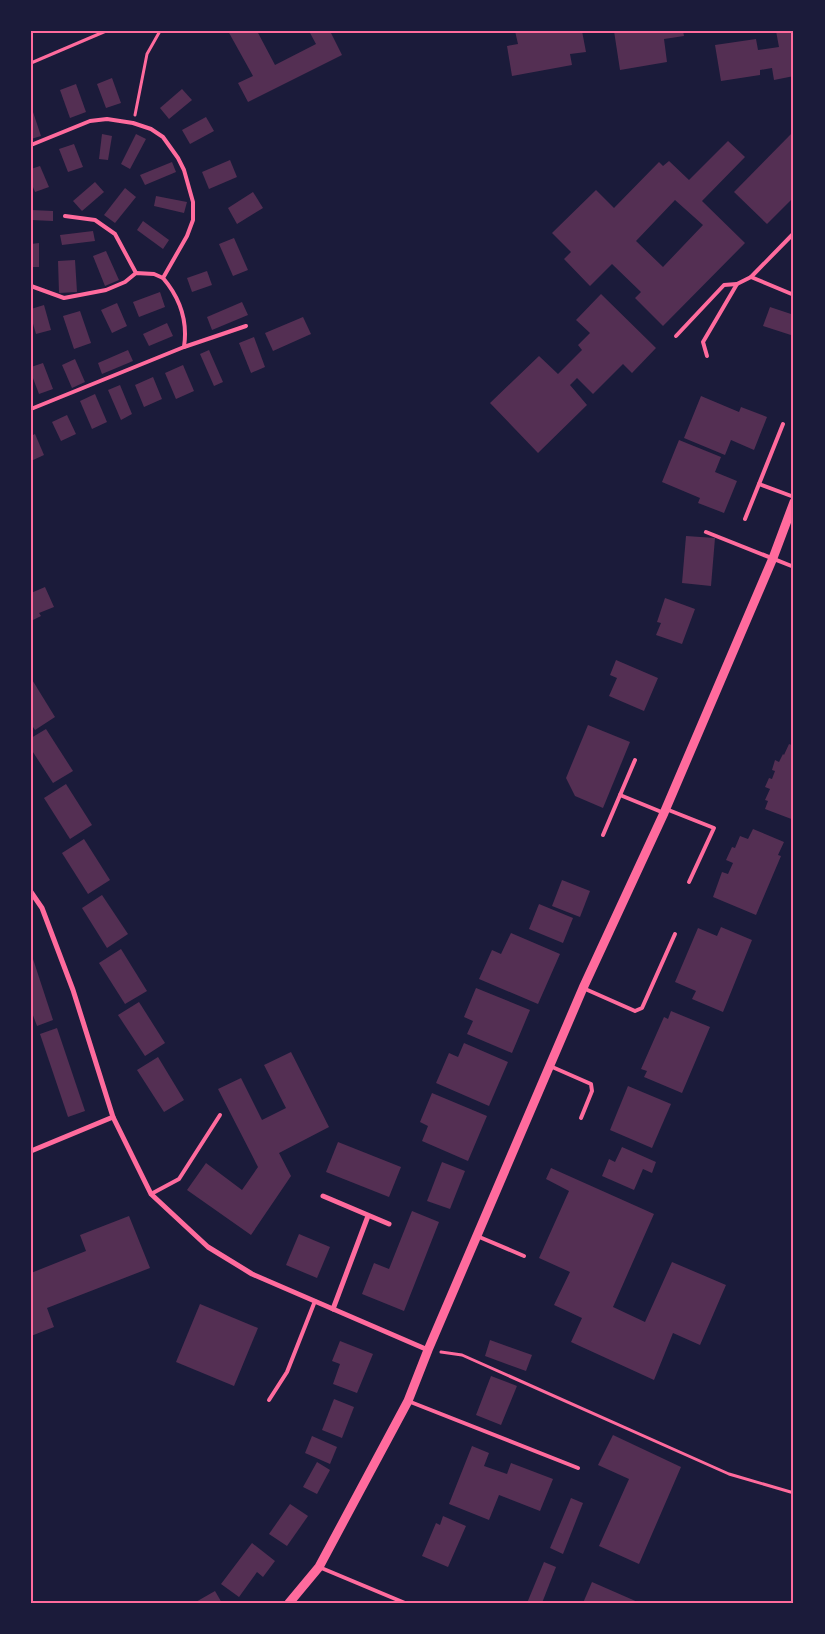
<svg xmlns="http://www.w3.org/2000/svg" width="825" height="1634" font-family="Karla,sans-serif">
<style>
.building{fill:#542f53;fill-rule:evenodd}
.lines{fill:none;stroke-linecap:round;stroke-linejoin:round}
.path{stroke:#ff6b9d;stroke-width:3}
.service{stroke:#ff6b9d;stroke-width:4}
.minor{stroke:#ff6b9d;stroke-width:5}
.tertiary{stroke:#ff6b9d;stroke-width:9}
.neatline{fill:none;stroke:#ff6b9d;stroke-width:2}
</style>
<rect width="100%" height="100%" fill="#1b1b3a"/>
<g class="building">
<path d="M228 31H257L275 65 316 44 309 31H330L342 55 248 102 238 83 253 76Z"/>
<path d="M515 31H582L586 52 570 54 572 65 512 76 507 46 518 44Z"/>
<path d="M614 31H683L684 36 664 39 667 62 620 70Z"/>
<path d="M776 31H794V76L774 80 772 68 760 70V75L721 81 715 45 756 39 758 50 779 47Z"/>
<path d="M112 78 121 103 106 108 97 84Z"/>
<path d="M76 84 86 112 70 118 60 90Z"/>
<path d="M182 89 192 100 169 119 160 108Z"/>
<path d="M33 112 41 136 31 139V113Z"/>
<path d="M206 117 214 131 190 144 182 130Z"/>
<path d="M794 131V197L767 224 734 192Z"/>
<path d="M102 134 112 136 108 160 99 159Z"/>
<path d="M136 134 146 139 130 169 121 164Z"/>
<path d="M728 141 745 157 702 201 745 243 663 326 635 298 641 292 612 264 590 286 564 259 571 252 552 233 596 190 614 208 659 162 663 166 669 161 689 180ZM675 200 703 225 663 267 636 241Z"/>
<path d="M74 144 83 167 68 172 59 149Z"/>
<path d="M230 160 237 177 209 189 202 172Z"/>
<path d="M172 162 176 172 145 185 140 175Z"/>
<path d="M40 166 49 187 35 192 31 182V169Z"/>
<path d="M95 182 104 192 82 211 73 201Z"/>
<path d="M125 188 136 197 115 223 104 215Z"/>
<path d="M253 192 263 208 237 224 228 208Z"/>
<path d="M156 196 187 202 184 213 154 206Z"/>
<path d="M31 210 53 211V221L31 220Z"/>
<path d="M143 221 169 240 163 249 137 230Z"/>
<path d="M93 231 95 241 62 245 60 235Z"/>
<path d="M234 238 248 270 233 276 219 244Z"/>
<path d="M39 243V267H31V244Z"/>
<path d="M106 251 119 280 105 286 93 256Z"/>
<path d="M75 260 77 292 59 293 58 261Z"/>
<path d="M207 271 212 285 192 292 187 278Z"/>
<path d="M160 292 165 307 139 317 133 302Z"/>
<path d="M601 294 656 348 632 373 623 364 593 394 577 378 570 385 587 405 538 453 490 403 539 356 558 374 582 350 578 345 590 333 576 320Z"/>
<path d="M242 302 248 315 212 330 207 317Z"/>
<path d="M117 303 127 326 112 333 101 310Z"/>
<path d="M44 305 51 330 36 334 31 317V309Z"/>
<path d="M770 307 794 315V336L763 326Z"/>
<path d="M80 311 91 343 74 349 63 316Z"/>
<path d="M303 317 311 334 273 351 265 333Z"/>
<path d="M167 323 173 336 149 346 143 334Z"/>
<path d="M254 337 265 367 251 373 239 343Z"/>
<path d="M128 350 133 361 102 374 98 363Z"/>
<path d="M209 350 223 382 214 386 200 354Z"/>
<path d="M75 359 85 382 72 388 62 365Z"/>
<path d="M43 363 53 389 39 394 31 373V367Z"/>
<path d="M183 365 194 391 176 399 165 373Z"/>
<path d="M153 377 162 399 144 407 135 385Z"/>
<path d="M120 385 132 414 121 420 108 390Z"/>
<path d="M95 394 107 422 92 429 80 401Z"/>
<path d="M701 396 739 412 741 407 767 417 754 450 731 440 725 455 684 438Z"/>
<path d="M67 415 76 434 61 441 52 422Z"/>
<path d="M35 434 44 455 31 461V436Z"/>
<path d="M679 440 721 457 715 472 737 481 724 513 698 503 700 498 662 482Z"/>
<path d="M686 536 715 538 711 586 682 583Z"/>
<path d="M45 587 54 607 39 613 41 616 31 621V593Z"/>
<path d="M665 598 695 609 682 644 656 635 661 623 657 622Z"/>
<path d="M616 660 658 678 644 711 609 696 617 678 610 675Z"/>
<path d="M31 678 55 717 35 730 31 724Z"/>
<path d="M588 725 630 742 603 808 575 796 566 778Z"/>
<path d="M46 729 73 771 53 783 31 749V738Z"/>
<path d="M789 744 794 746V820L765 809 768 801 765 800 770 789 765 787 769 778 772 779 775 771 772 770 775 760 779 762 783 754 784 755Z"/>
<path d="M66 784 92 825 70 839 44 798Z"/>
<path d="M753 829 784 842 778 855 781 856 756 915 713 897 722 872 728 874 733 863 726 860 732 847 735 848 740 836 748 839Z"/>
<path d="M84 839 110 880 88 894 62 853Z"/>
<path d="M562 880 590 891 580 917 552 906Z"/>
<path d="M102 895 128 934 107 948 82 908Z"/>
<path d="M539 904 573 918 563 943 529 929Z"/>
<path d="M721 927 752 940 723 1012 692 999 696 991 675 982 698 928 717 936Z"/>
<path d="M511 933 560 954 538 1004 479 979 492 950 501 954Z"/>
<path d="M121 949 147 991 125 1004 99 963Z"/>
<path d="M32 956 53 1020 37 1026 31 1010Z"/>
<path d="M476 988 530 1010 512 1053 467 1034 473 1021 464 1017Z"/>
<path d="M139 1002 165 1043 145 1056 118 1015Z"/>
<path d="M671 1011 710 1027 682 1093 644 1077 647 1071 641 1069 664 1017 668 1019Z"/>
<path d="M57 1028 85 1111 68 1117 40 1034Z"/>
<path d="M464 1043 508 1062 489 1106 436 1083 449 1053 458 1057Z"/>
<path d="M291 1052 329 1127 279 1153 291 1176 251 1235 187 1190 206 1163 242 1190 258 1167 218 1089 241 1078 262 1120 286 1108 264 1065Z"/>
<path d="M158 1057 184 1100 164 1112 137 1070Z"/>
<path d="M628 1086 671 1104 652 1148 610 1130Z"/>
<path d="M432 1093 487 1116 468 1161 422 1141 428 1126 420 1122Z"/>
<path d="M338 1142 401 1167 389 1197 326 1172Z"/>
<path d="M622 1147 656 1162 652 1173 643 1169 634 1190 602 1176 609 1159 615 1162Z"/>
<path d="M442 1162 465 1171 450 1209 427 1201Z"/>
<path d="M551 1168 654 1214 613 1307 645 1322 672 1262 726 1285 700 1345 673 1333 654 1380 571 1342 582 1318 554 1305 570 1272 539 1258 569 1191 546 1179Z"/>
<path d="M412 1211 439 1222 404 1311 362 1294 374 1263 389 1269Z"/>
<path d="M129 1216 150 1268 47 1308 54 1327 31 1336V1273L86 1251 80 1235Z"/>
<path d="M299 1234 330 1247 317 1278 286 1265Z"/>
<path d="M200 1304 258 1328 234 1386 176 1362Z"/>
<path d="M490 1340 532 1355 526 1371 485 1356Z"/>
<path d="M340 1341 373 1354 357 1393 333 1384 340 1364 332 1361Z"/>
<path d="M491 1376 517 1386 501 1425 476 1415Z"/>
<path d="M334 1399 354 1407 342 1438 322 1430Z"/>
<path d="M613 1435 681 1467 639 1564 599 1546 629 1479 598 1465Z"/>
<path d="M312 1436 337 1447 330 1464 305 1453Z"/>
<path d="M472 1446 489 1453 484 1466 507 1474 511 1463 553 1479 540 1511 499 1495 489 1520 449 1504Z"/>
<path d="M317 1462 330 1470 317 1494 303 1487Z"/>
<path d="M571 1498 583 1503 563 1554 550 1548Z"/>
<path d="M290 1504 308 1516 287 1546 269 1534Z"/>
<path d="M443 1516 466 1526 448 1567 422 1556 436 1523 440 1525Z"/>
<path d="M252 1543 275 1561 263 1577 257 1572 239 1597 221 1584Z"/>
<path d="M544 1562 556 1567 542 1603H527Z"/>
<path d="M592 1582 640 1603H583Z"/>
<path d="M215 1591 222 1603H194Z"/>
</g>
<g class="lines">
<g class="path">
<path d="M31 63 106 31"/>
<path d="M135 115 147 54 160 31"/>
<path d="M441 1352 462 1355 729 1474 794 1493"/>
</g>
<g class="service">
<path d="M31 145 90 121 107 119 133 123 151 129 163 137 178 158 184 170 193 202V220L187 236 163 278C180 298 188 321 184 347L31 409"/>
<path d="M65 216 95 220 115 234 136 273"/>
<path d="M794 233 751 277 794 295"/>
<path d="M31 286 64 298 106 290 125 282 136 273 154 274 163 278"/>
<path d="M676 336 724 285 737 284"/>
<path d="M184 347 246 326"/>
<path d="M707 356 703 342 737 284 751 277"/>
<path d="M759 484 794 497"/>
<path d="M745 519 783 424"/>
<path d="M706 532 794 567"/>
<path d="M620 795 664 813"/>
<path d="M666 809 714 828 689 882"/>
<path d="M603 835 635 760"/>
<path d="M583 988 635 1011 642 1008 675 934"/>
<path d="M550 1066 591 1084 592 1091 581 1118"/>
<path d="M151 1194 179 1179 220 1115"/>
<path d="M477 1236 524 1256"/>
<path d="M269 1400 287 1372 315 1301"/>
<path d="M408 1401 578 1468"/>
<path d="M319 1567 405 1603"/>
</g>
<g class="minor">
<path d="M31 892 42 908 73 990 113 1117 151 1194 208 1247 252 1274 428 1350"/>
<path d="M31 1151 113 1117"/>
<path d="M323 1196 389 1224"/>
<path d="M333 1309 368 1216"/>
</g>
<path class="tertiary" d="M289 1603 319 1567 408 1401 428 1350 583 988 664 813 773 558 794 502"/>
</g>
<rect width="825" height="1634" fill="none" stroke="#1b1b3a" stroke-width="65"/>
<rect x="32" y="32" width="760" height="1570" class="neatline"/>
</svg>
